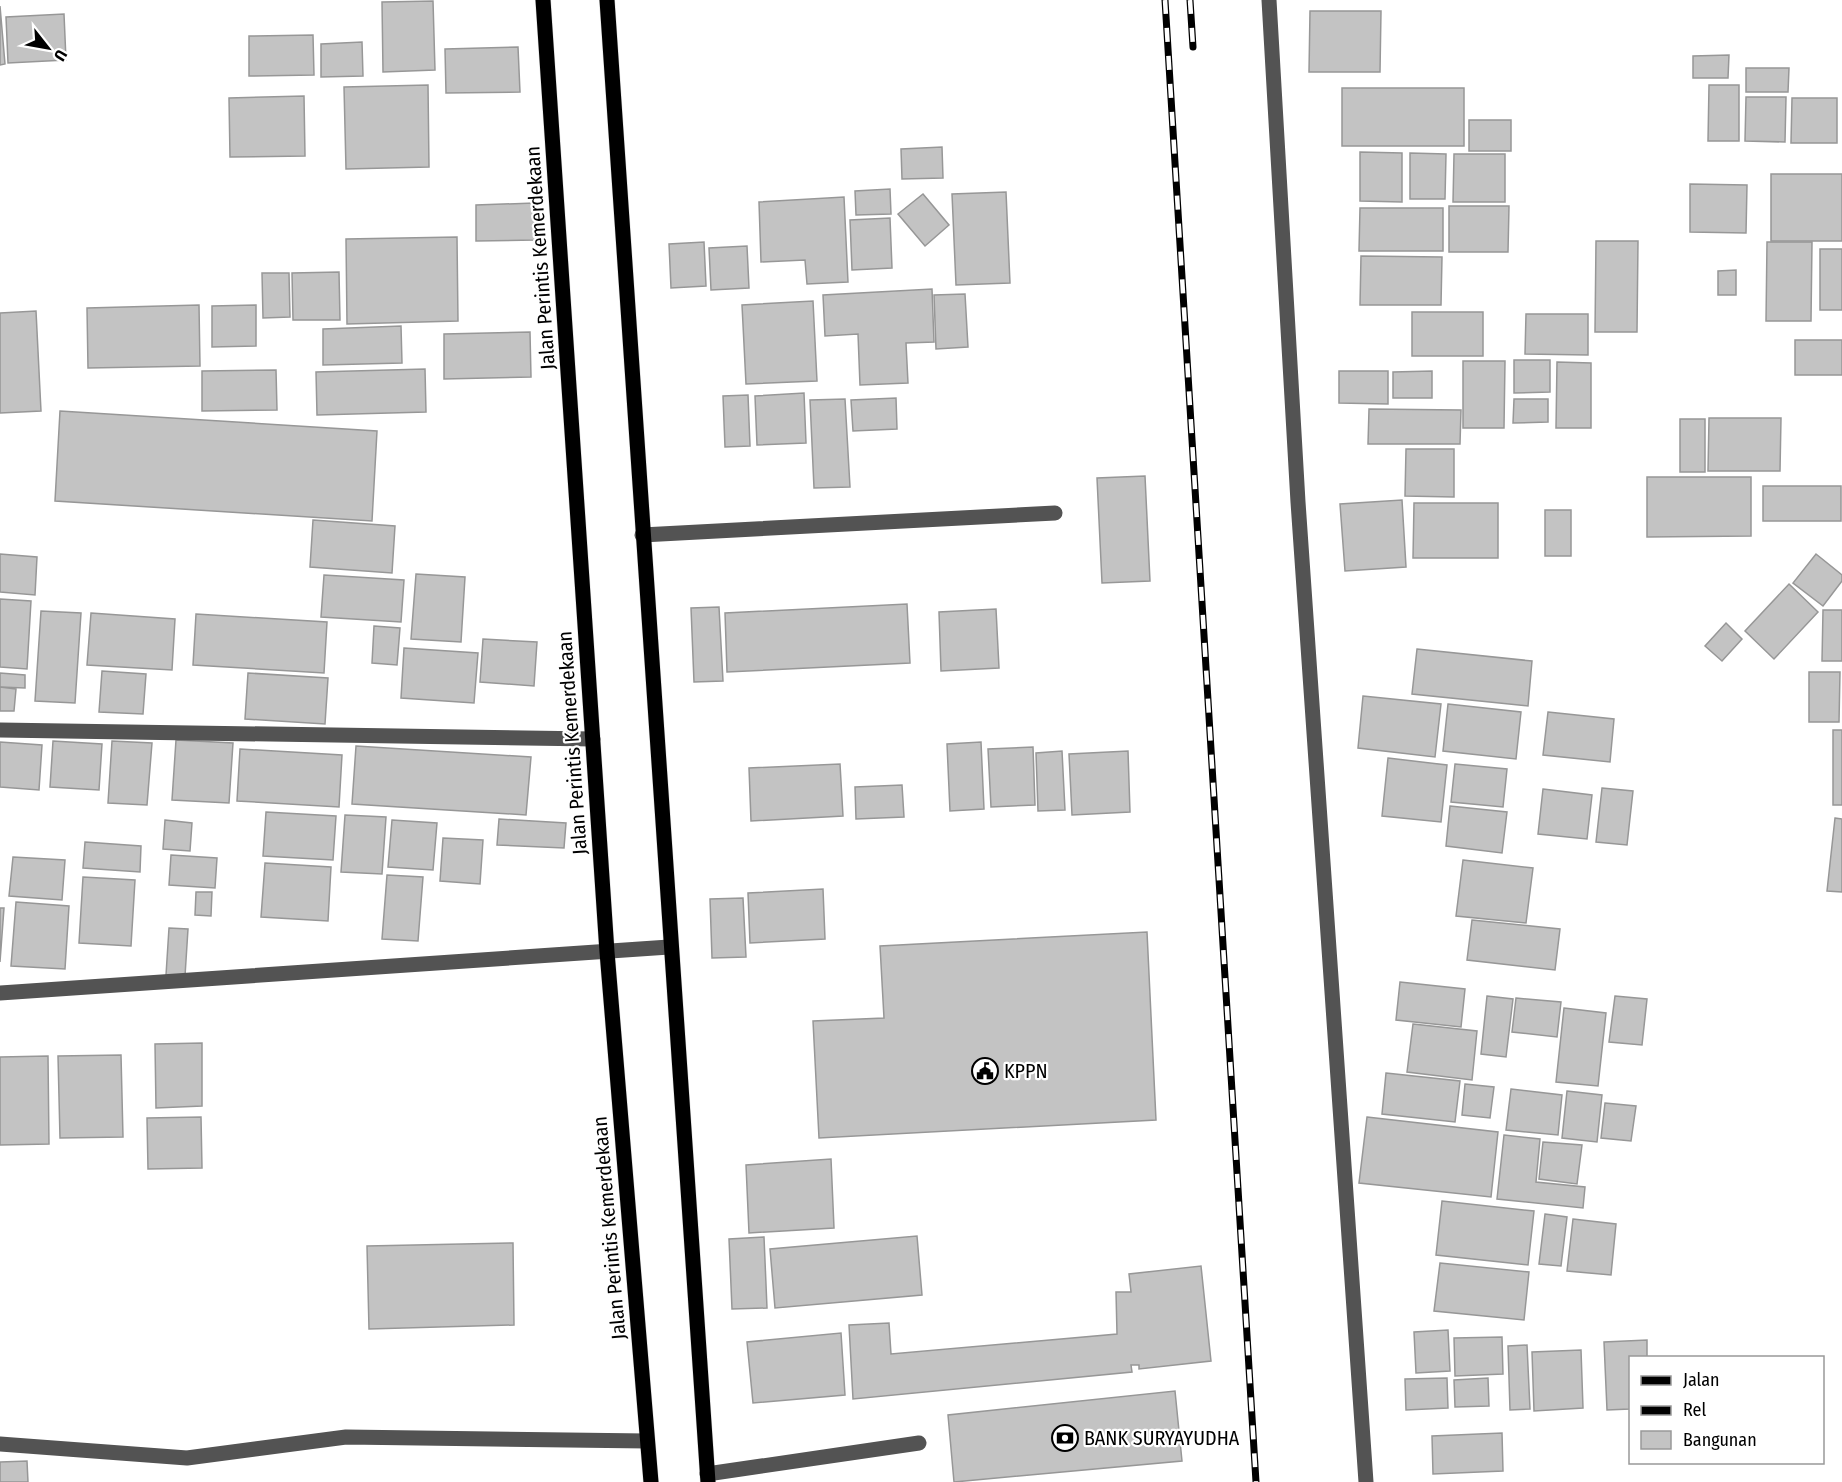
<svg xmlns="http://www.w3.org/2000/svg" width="1842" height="1482" font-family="'Fira Sans Condensed',sans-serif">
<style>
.building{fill:#c3c3c3;stroke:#979797;stroke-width:1.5}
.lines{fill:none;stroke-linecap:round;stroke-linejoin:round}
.major-casing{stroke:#dbdbdb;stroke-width:16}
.minor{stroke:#535353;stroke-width:15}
.major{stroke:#000;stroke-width:15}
.rail-casing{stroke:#000;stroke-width:7}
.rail{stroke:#fff;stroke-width:4.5;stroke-dasharray:14;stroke-linecap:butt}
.labels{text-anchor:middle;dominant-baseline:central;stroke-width:4.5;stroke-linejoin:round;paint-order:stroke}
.street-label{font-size:20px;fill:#000;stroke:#fff}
.poi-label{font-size:20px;fill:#000;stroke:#fff;text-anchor:start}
</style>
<rect width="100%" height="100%" fill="#fff"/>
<g class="building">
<path d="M433 1 435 70 383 72 382 2Z"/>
<path d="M0 6 5 64 0 65Z"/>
<path d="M1310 11H1381L1380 72H1309Z"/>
<path d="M64 14 66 60 8 63 6 17Z"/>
<path d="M313 35 314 75 249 76V36Z"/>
<path d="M362 42 363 76 321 77V44Z"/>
<path d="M518 47 520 92 446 93 445 49Z"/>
<path d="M1729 55 1728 78H1693V56Z"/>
<path d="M1746 68H1789L1788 92H1746Z"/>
<path d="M428 85 429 167 346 169 344 87Z"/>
<path d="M1709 85H1739V141H1708Z"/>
<rect x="1342" y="88" width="122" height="58"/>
<path d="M304 96 305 156 230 157 229 98Z"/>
<path d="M1746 97H1786L1785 142 1745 141Z"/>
<path d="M1792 98H1837V143H1791Z"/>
<rect x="1469" y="120" width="42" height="31"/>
<path d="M942 147 943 178 902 179 901 149Z"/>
<path d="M1360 152 1402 153V202L1360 201Z"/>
<path d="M1410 153 1446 154 1445 199H1410Z"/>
<path d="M1454 154H1505V202H1453Z"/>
<rect x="1771" y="174" width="71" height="67"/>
<path d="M1690 184 1747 185 1746 233 1690 232Z"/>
<path d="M890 189 891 214 856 215 855 191Z"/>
<path d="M1006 192 1010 283 956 285 952 194Z"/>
<path d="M923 194 949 225 925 246 898 214Z"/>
<path d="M844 197 848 282 807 284 805 260 761 262 759 202Z"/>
<path d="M534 203 535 240 476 241V205Z"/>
<path d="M1449 206H1509L1508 252H1449Z"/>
<path d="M1360 208H1443V251H1359Z"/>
<path d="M890 218 892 268 852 270 850 220Z"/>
<path d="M457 237 458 321 347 324 346 239Z"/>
<path d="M1596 241H1638L1637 332H1595Z"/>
<path d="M704 242 706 286 671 288 669 244Z"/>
<path d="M1767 242H1812L1811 321H1766Z"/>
<path d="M747 246 749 288 711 290 709 248Z"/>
<rect x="1820" y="249" width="22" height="61"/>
<path d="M1361 256 1442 257 1441 305H1360Z"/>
<path d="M1736 270V295H1718V271Z"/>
<path d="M339 272 340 320H293L292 273Z"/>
<path d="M262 273H289L290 317 263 318Z"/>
<path d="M932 289 934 342 906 343 908 383 860 385 858 334 825 336 823 295Z"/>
<path d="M965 294 968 347 936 349 934 295Z"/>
<path d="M813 301 817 381 746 384 742 305Z"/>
<path d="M199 305 200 366 88 368 87 308Z"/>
<path d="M256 305V346L212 347V306Z"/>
<path d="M36 311 41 411 0 413V313Z"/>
<rect x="1412" y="312" width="71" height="44"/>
<path d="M1526 314H1588V355L1525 354Z"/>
<path d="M401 326 402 363 323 365V329Z"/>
<path d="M530 332 531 377 444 379V334Z"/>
<rect x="1795" y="340" width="47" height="35"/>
<path d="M1514 360H1550V392L1514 393Z"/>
<path d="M1463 361H1505L1504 428H1463Z"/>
<path d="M1557 362 1591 363V428H1556Z"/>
<path d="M425 369 426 412 317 415 316 372Z"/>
<path d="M276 370 277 410 202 411V371Z"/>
<path d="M1339 371H1388V404L1339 403Z"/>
<path d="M1432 371V398H1393V372Z"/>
<path d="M804 393 806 443 757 445 755 396Z"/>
<path d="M748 395 750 446 725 447 723 396Z"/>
<path d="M896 398 897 429 853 431 851 400Z"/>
<path d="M845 399 850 487 814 488 810 400Z"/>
<path d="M1514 399H1548V422L1513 423Z"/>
<path d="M1369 409 1461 410 1460 444H1368Z"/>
<path d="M60 411 377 431 372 521 55 501Z"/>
<path d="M1709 418H1781L1780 471H1708Z"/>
<rect x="1680" y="419" width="25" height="53"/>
<path d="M1406 449H1454V497L1405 496Z"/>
<path d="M1145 476 1150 581 1102 583 1097 478Z"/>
<path d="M1647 477H1751V536L1647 537Z"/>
<rect x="1763" y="486" width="78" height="35"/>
<path d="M1402 500 1406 567 1345 571 1340 504Z"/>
<path d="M1414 503H1498V558H1413Z"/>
<rect x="1545" y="510" width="26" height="46"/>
<path d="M313 520 395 526 392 573 310 567Z"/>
<path d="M0 554 37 557 35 595 0 592Z"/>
<path d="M1816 554 1842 575V581L1823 606 1793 583Z"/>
<path d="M416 574 465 577 461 642 411 639Z"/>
<path d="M324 575 404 580 401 622 321 617Z"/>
<path d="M1789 584 1818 612 1774 659 1745 631Z"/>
<path d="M0 599 31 601 27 669 0 667Z"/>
<path d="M907 604 910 663 727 672 725 613Z"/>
<path d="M719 607 723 681 694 682 691 608Z"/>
<path d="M996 609 999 668 941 671 939 612Z"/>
<path d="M1823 610H1842V661H1822Z"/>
<path d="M41 611 81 613 75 703 35 701Z"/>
<path d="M91 613 175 619 172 670 87 665Z"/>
<path d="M196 614 327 622 324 673 193 665Z"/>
<path d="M1726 623 1742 639 1722 661 1705 646Z"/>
<path d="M374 626 400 628 397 665 372 663Z"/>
<path d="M483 639 537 642 534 686 480 682Z"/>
<path d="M404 648 478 653 474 703 401 698Z"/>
<path d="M1417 649 1532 661 1528 706 1412 694Z"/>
<path d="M102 671 146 674 143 714 99 712Z"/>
<path d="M1809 672H1840L1839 722H1809Z"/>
<path d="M0 673 25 675V688L0 687Z"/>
<path d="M248 673 328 678 325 724 245 719Z"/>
<path d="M0 687 16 689 14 711H0Z"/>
<path d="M1363 696 1441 704 1435 757 1358 748Z"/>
<path d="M1448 704 1521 712 1516 759 1443 751Z"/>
<path d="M1548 712 1614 719 1610 762 1543 755Z"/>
<rect x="1833" y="730" width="9" height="75"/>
<path d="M176 740 233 743 229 803 172 800Z"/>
<path d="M53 741 102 744 99 790 50 787Z"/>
<path d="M112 741 152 743 147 805 108 803Z"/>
<path d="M0 742 42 745 39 790 0 787Z"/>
<path d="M981 742 984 809 950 811 947 744Z"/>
<path d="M356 746 531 757 526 815 352 804Z"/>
<path d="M1033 747 1035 805 991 807 988 749Z"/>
<path d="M240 749 342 755 339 807 237 801Z"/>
<path d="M1062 751 1065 810 1038 811 1036 753Z"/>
<path d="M1128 751 1130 812 1072 815 1069 754Z"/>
<path d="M1388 758 1447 765 1441 822 1382 816Z"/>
<path d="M840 764 843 816 751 821 749 768Z"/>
<path d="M1455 764 1507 769 1503 807 1451 802Z"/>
<path d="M902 785 904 817 856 819 855 787Z"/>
<path d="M1602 788 1633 791 1627 845 1596 842Z"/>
<path d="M1543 789 1592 795 1587 839 1538 834Z"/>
<path d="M1450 806 1507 812 1502 853 1446 846Z"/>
<path d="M266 812 336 816 333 860 263 856Z"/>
<path d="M345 815 386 817 382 874 341 872Z"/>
<path d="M1835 818 1842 819V892L1827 891Z"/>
<path d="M499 819 566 823 564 848 497 845Z"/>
<path d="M165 820 192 823 190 851 163 849Z"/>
<path d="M392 820 437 823 433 870 388 867Z"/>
<path d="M443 838 483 840 480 884 440 881Z"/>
<path d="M85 842 141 846 140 872 83 868Z"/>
<path d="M171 855 217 858 215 888 169 885Z"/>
<path d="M13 857 65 860 62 900 9 896Z"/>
<path d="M1463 860 1533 868 1526 923 1456 916Z"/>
<path d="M265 863 331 867 328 921 261 917Z"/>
<path d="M387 875 423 877 418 941 382 939Z"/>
<path d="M83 877 135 880 131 946 79 943Z"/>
<path d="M823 889 825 939 750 943 748 893Z"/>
<path d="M196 892H212L211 916 195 915Z"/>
<path d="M743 898 746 957 712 958 710 899Z"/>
<path d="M16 902 69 906 65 969 11 966Z"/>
<path d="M0 908H4L0 962Z"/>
<path d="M1472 920 1560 929 1555 970 1467 960Z"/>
<path d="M169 928 188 929 185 976 166 975Z"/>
<path d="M1147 932 1156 1120 819 1138 813 1021 884 1018 880 946Z"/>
<path d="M1400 982 1465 989 1461 1027 1396 1020Z"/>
<path d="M1487 996 1513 999 1506 1057 1481 1054Z"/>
<path d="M1615 996 1647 999 1642 1045 1609 1042Z"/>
<path d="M1516 998 1561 1002 1557 1037 1512 1032Z"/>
<path d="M1564 1008 1606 1013 1598 1086 1556 1082Z"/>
<path d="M1413 1024 1477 1031 1472 1080 1407 1072Z"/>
<path d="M202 1043V1106L156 1108 155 1044Z"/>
<path d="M121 1055 123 1137 60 1138 58 1056Z"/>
<path d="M48 1056 49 1144 0 1145V1057Z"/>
<path d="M1386 1073 1460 1081 1455 1122 1382 1114Z"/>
<path d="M1465 1084 1494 1087 1490 1118 1462 1115Z"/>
<path d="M1511 1089 1562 1095 1558 1135 1506 1130Z"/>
<path d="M1567 1091 1602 1095 1597 1142 1562 1138Z"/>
<path d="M1605 1103 1636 1106 1631 1141 1601 1138Z"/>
<path d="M201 1117 202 1168 148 1169 147 1118Z"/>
<path d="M1367 1117 1498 1132 1491 1197 1359 1183Z"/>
<path d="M1504 1135 1540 1139 1536 1182 1585 1187 1583 1208 1497 1199Z"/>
<path d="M1543 1142 1582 1145 1577 1184 1539 1179Z"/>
<path d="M831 1159 834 1228 749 1233 746 1165Z"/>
<path d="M1442 1201 1534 1211 1528 1265 1436 1255Z"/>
<path d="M1545 1214 1567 1217 1561 1266 1539 1264Z"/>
<path d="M1573 1219 1616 1224 1611 1275 1567 1271Z"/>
<path d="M917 1236 922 1295 775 1308 770 1249Z"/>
<path d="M764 1237 767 1308 732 1309 729 1239Z"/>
<path d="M513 1243 514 1325 369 1329 367 1246Z"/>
<path d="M1440 1263 1529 1272 1524 1320 1434 1311Z"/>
<path d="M1201 1266 1211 1361 1139 1369V1365H1131L1132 1372 853 1399 849 1325 889 1323 891 1354 1117 1334 1116 1292H1131L1129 1274Z"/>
<path d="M1448 1330 1450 1371 1416 1373 1414 1332Z"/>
<path d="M841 1333 845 1395 753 1403 747 1342Z"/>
<path d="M1502 1337 1503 1374 1455 1376 1454 1338Z"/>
<path d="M1647 1340V1358H1630V1409L1607 1410 1604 1342Z"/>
<path d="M1527 1345 1530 1409 1510 1410 1508 1346Z"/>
<path d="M1581 1350 1583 1408 1534 1411 1532 1352Z"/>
<path d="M1447 1378 1448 1408 1406 1410 1405 1379Z"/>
<path d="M1488 1378 1489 1406 1455 1407 1454 1380Z"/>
<path d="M1175 1391 1182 1461 954 1482 948 1415Z"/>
<path d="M1502 1433 1503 1471 1433 1474 1432 1436Z"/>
<path d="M27 1461 28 1482H0V1462Z"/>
</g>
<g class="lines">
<defs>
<g id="major">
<path d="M543 0 607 952 651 1482"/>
<path d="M607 0 708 1482"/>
</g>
</defs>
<use href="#major" class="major-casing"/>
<g class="minor">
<path d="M1269 0 1298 502 1366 1482"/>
<path d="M642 535 1055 513"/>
<path d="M0 730 593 739"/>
<path d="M0 993 669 947"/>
<path d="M0 1444 187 1458 346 1437 647 1441"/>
<path d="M707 1474 919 1443"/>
</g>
<use href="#major" class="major"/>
<defs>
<g id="rail">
<path d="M1165 0 1256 1482"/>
<path d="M1190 0 1193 47"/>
</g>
</defs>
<use href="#rail" class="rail-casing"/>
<use href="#rail" class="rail"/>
</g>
<defs>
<symbol id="civic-ring" viewBox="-11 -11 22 22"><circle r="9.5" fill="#fff" stroke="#000" stroke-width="1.5"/><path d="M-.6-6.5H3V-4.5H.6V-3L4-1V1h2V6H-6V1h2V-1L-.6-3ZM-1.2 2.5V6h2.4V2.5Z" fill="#000"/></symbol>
<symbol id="bank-ring" viewBox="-11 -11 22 22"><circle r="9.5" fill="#fff" stroke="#000" stroke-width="1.5"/><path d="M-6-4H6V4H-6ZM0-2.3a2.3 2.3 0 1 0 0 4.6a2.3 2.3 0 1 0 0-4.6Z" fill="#000"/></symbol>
</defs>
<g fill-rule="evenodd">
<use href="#civic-ring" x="970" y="1056" width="30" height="30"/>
<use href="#bank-ring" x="1050" y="1423" width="30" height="30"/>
</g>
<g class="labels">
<g class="street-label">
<text transform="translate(540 258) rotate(-94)">Jalan Perintis Kemerdekaan</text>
<text transform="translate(572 743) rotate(-94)">Jalan Perintis Kemerdekaan</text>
<text transform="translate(609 1228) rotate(-95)">Jalan Perintis Kemerdekaan</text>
</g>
<g class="poi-label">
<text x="1004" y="1071">KPPN</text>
<text x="1084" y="1438">BANK SURYAYUDHA</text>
</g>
</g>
<rect x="1629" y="1356" width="195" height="108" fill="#ffffff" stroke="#999999" stroke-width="1.5"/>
<rect x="1641" y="1376" width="30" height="9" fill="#000000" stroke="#999999" stroke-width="1.5"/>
<text x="1683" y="1386" font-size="18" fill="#000000">Jalan</text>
<rect x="1641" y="1406" width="30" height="9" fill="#000000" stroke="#999999" stroke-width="1.5"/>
<text x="1683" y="1416" font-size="18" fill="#000000">Rel</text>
<rect x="1641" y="1431" width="30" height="18" fill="#c3c3c3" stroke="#999999" stroke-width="1.5"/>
<text x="1683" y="1446" font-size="18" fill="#000000">Bangunan</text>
<g transform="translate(48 48) rotate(121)" stroke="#ffffff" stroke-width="4.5" paint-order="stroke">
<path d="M0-4.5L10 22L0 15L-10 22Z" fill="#000000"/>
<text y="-9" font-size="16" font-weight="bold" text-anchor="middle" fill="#000000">U</text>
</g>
</svg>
